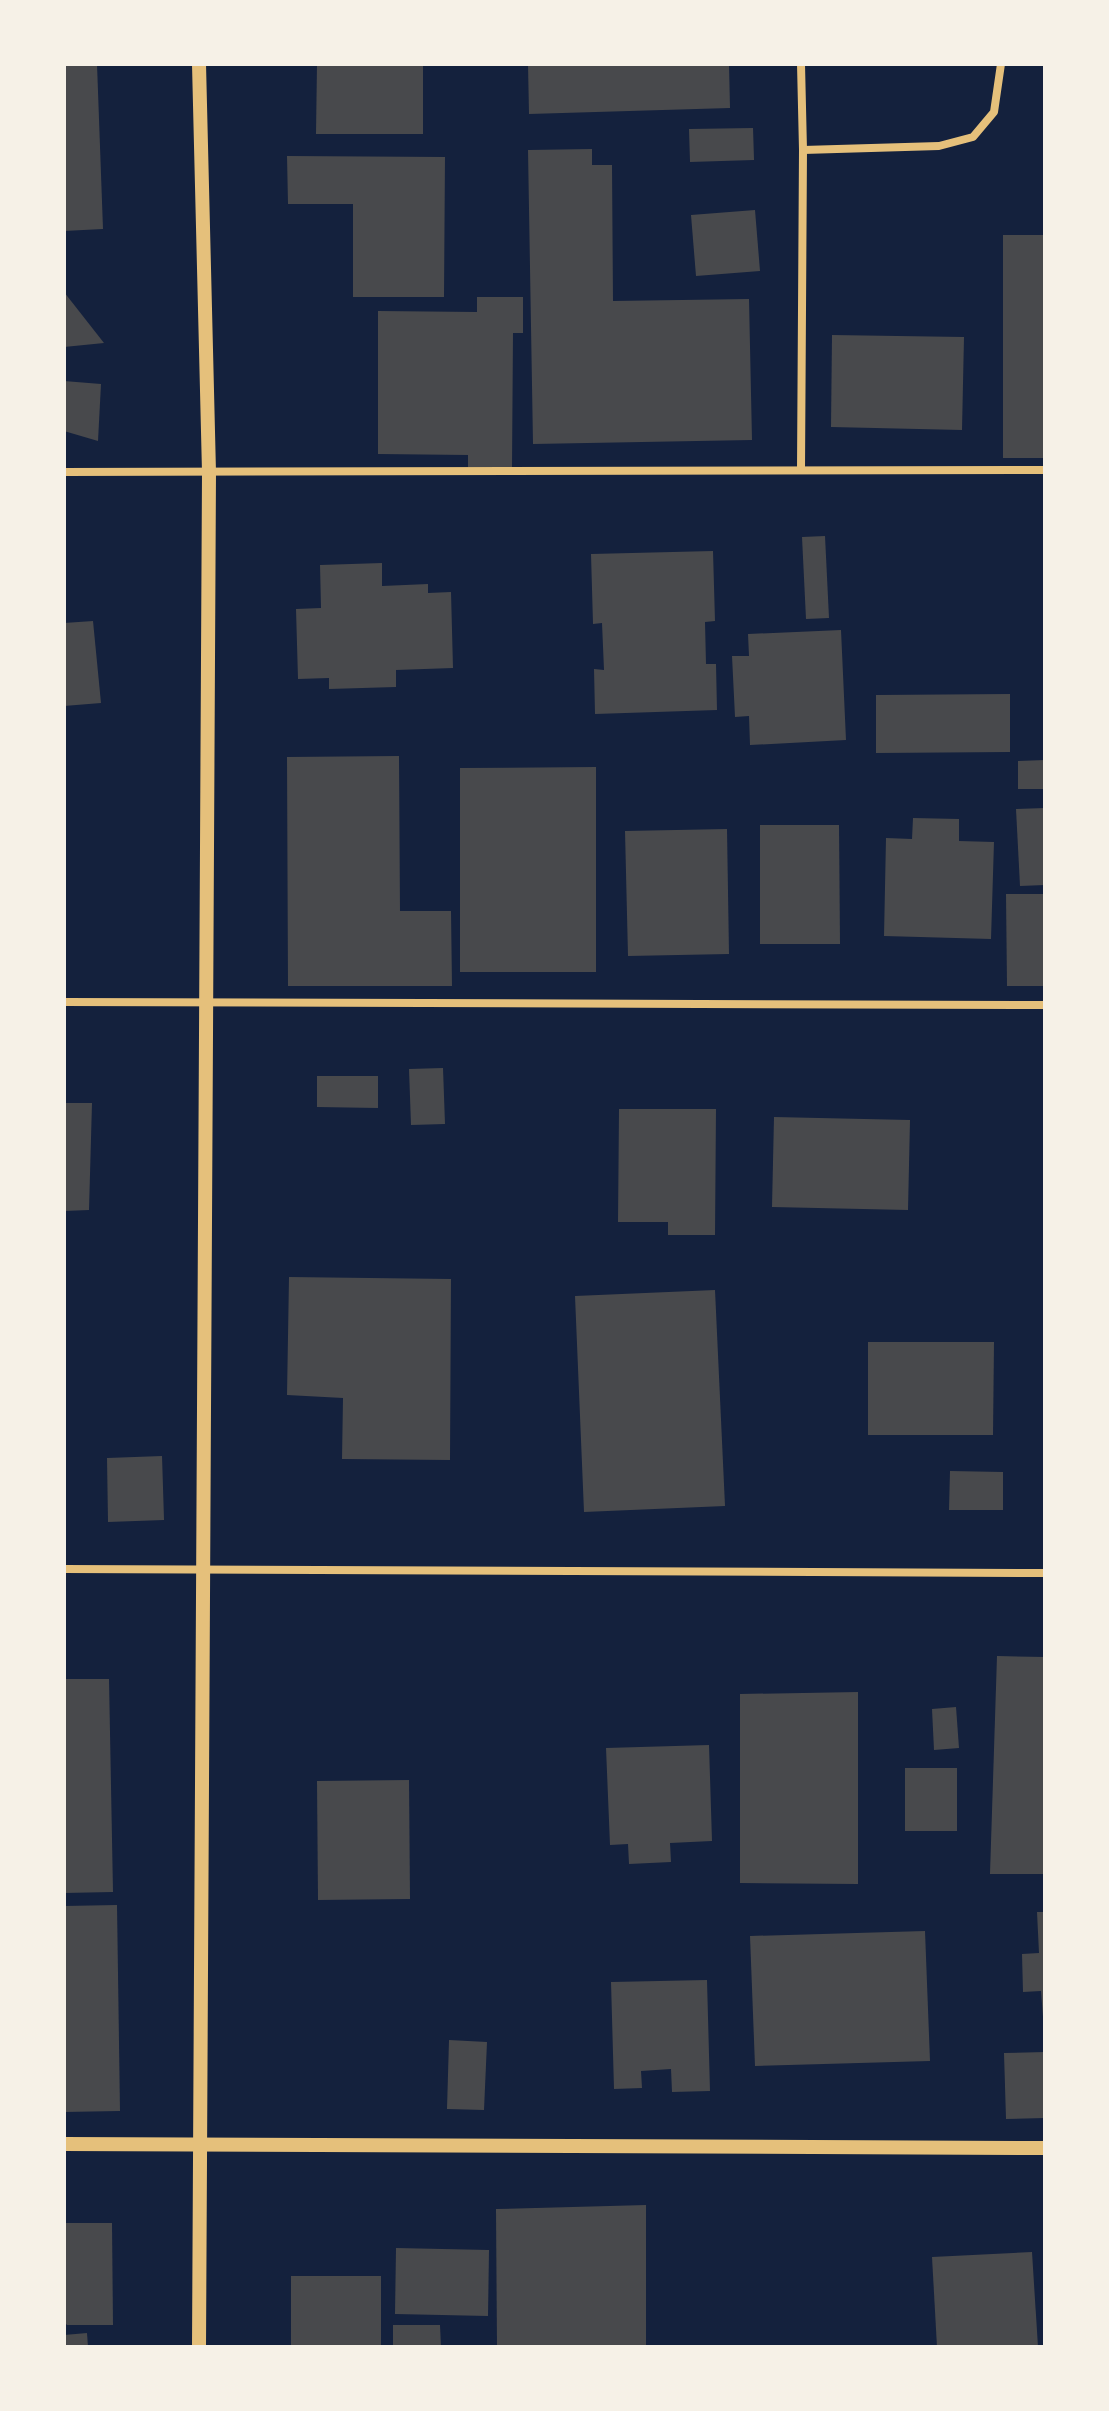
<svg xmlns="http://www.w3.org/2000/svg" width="1109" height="2411" font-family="Commissioner,sans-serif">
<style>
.building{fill:#48494c}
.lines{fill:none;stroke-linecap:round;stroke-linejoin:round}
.minor{stroke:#e5c07b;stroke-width:8}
.tertiary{stroke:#e5c07b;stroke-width:14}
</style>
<rect width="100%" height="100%" fill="#14213d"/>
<g class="building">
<path d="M64 64H97L103 229 64 231Z"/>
<path d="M317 64H423V134H316Z"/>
<path d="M528 64H729L730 108 529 114Z"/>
<path d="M753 128 754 160 690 162 689 129Z"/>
<path d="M592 149V165H612L613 301 749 299 752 440 533 444 528 150Z"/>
<path d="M287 156 445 157 444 297H353V204H288Z"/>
<path d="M755 210 760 271 696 276 691 215Z"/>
<rect x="1003" y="235" width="42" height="223"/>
<path d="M64 292 104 343 64 347Z"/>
<path d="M477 297H523V333H513L512 467H468V455L378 454V311L477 312Z"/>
<path d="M832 335 964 337 962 430 831 427Z"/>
<path d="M64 381 101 384 98 441 64 431Z"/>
<path d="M825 536 829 618 806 619 802 537Z"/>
<path d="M713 551 715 621 705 622 706 664H716L717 710 595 714 594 669 604 670 602 623 593 624 591 554Z"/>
<path d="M382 563V586L428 584V593L451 592 453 668 396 670V687L329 689V678L298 679 296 609 321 608 320 565Z"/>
<path d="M93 621 101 703 64 706V623Z"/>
<path d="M841 630 846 740 750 745 749 716 735 717 732 656H749L748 634Z"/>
<path d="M1010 694V752L876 753V695Z"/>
<path d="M399 756 400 911H451L452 986H288L287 757Z"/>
<path d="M1045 760V789H1018V761Z"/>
<path d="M596 767V972H460V768Z"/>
<path d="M1045 808V885L1020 886 1016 809Z"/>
<path d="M913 818 959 819V841L994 842 991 939 884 936 886 838 912 839Z"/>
<path d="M760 825H839L840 944H760Z"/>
<path d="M727 829 729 954 628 956 625 831Z"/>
<path d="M1006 894H1044L1045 986H1007Z"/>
<path d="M443 1068 445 1124 411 1125 409 1069Z"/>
<path d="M317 1076H378V1108L317 1107Z"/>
<path d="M64 1103H92L89 1210 64 1211Z"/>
<path d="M619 1109H716L715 1235H668V1222H618Z"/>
<path d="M774 1117 910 1120 908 1210 772 1207Z"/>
<path d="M289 1277 451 1279 450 1460 342 1459 343 1398 287 1395Z"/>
<path d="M715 1290 725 1506 584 1512 575 1296Z"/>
<path d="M868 1342H994L993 1435H868Z"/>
<path d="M162 1456 164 1520 108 1522 107 1458Z"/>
<path d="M950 1471 1003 1472V1510H949Z"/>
<path d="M997 1656 1045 1657V1874H990Z"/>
<path d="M64 1679H109L113 1892 64 1893Z"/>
<path d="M858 1692V1884L740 1883V1694Z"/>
<path d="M956 1707 959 1748 934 1750 932 1709Z"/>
<path d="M709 1745 712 1841 670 1843 671 1862 629 1864 628 1844 610 1845 606 1748Z"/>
<rect x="905" y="1768" width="52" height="63"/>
<path d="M409 1780 410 1899 318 1900 317 1781Z"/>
<path d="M117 1905 120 2111 64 2112V1906Z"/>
<path d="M1037 1912H1045V2017H1043L1041 1991 1023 1992 1022 1954 1039 1953Z"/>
<path d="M925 1931 930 2061 755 2066 750 1936Z"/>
<path d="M707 1980 710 2091 672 2092 671 2069 641 2071 642 2088 614 2089 611 1982Z"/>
<path d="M449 2040 487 2042 484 2110 447 2109Z"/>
<path d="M1045 2052V2118L1006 2119 1004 2053Z"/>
<path d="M646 2205V2347H497L496 2209Z"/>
<path d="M64 2223H112L113 2325H67L64 2322Z"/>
<path d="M396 2248 489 2250 488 2316 395 2314Z"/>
<path d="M1032 2252 1038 2347H937L932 2257Z"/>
<rect x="291" y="2276" width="90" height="71"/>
<path d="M393 2325H440L441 2347H393Z"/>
<path d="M87 2333 88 2347H64V2335Z"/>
</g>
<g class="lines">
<g class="minor">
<path d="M801 64 803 150 801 470"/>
<path d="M803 150 939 146 973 137 994 112 1001 64"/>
<path d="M64 472 1045 470"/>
<path d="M64 1002 1045 1005"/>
<path d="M64 1569 1045 1573"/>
</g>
<g class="tertiary">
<path d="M64 2144 1045 2148"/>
<path d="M199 2347 209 472 199 64"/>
</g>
</g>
<rect width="1109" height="2411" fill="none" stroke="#f6f1e7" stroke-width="132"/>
</svg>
